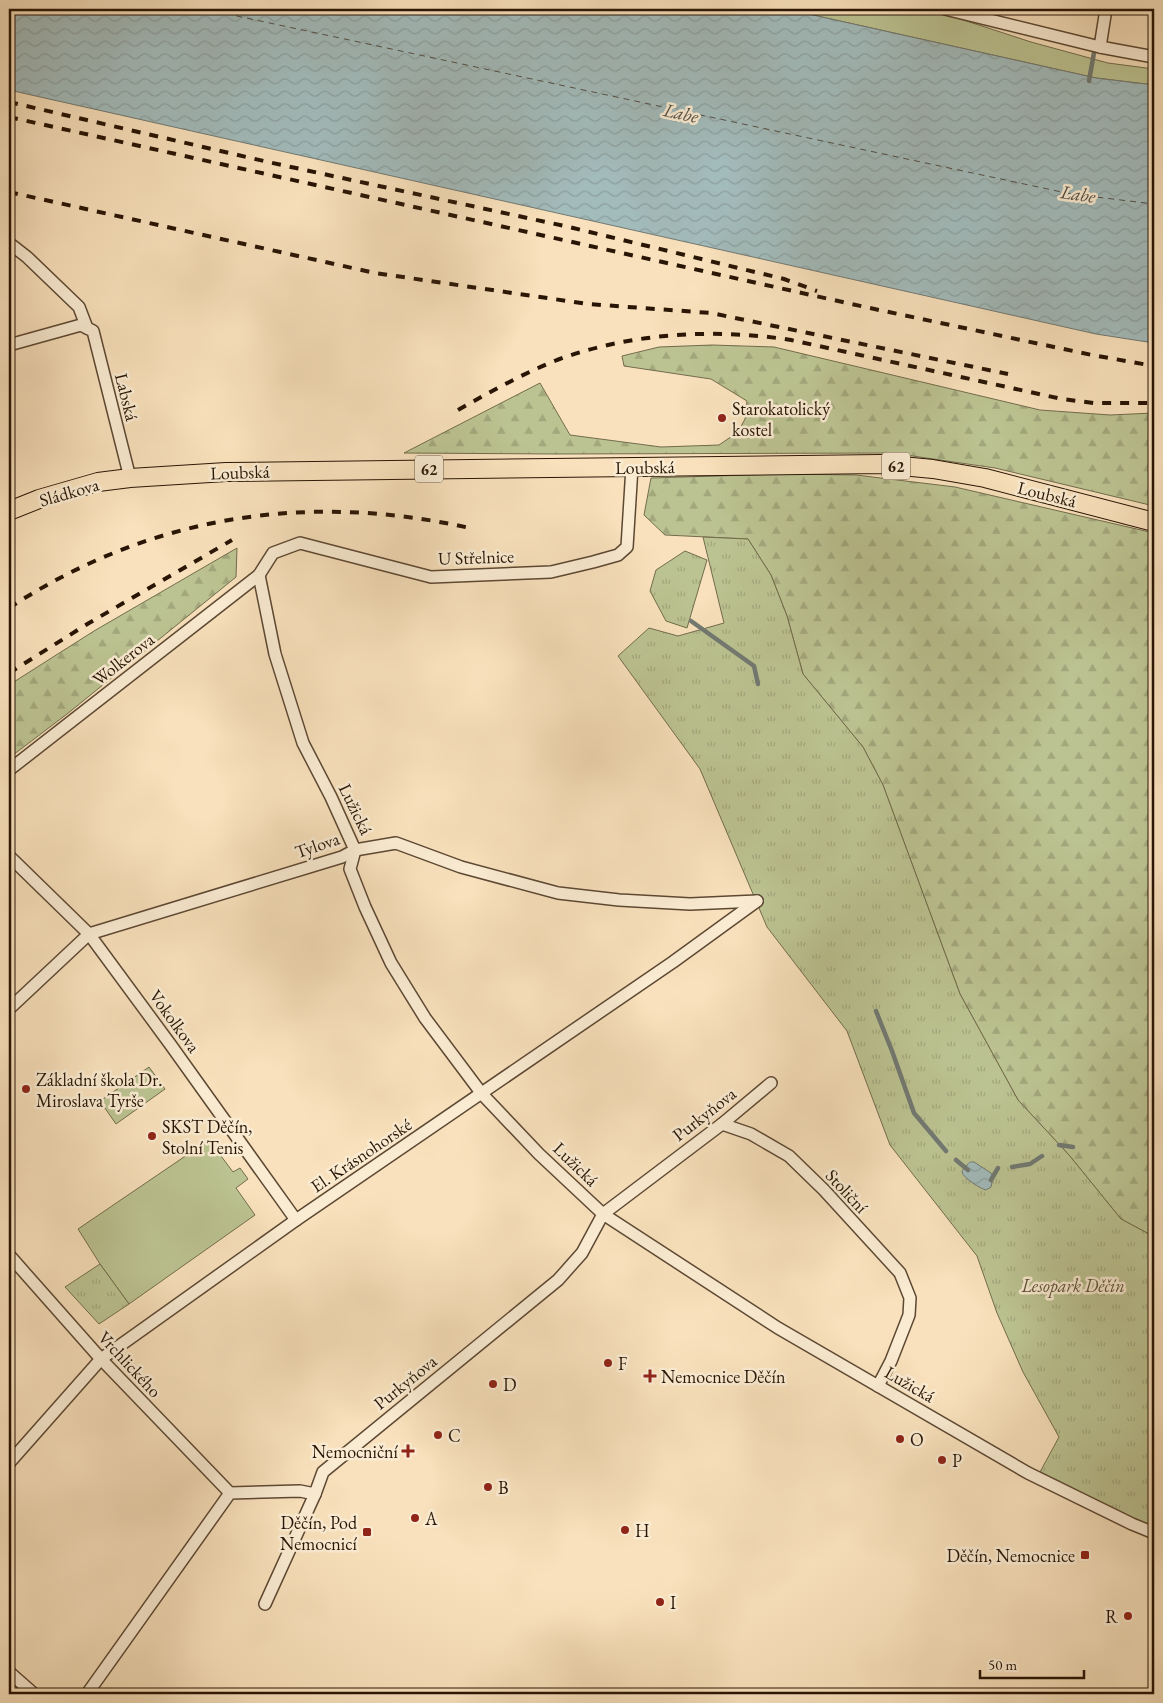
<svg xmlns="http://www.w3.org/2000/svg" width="1163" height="1703" font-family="'EB Garamond',serif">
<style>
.grass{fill:#bcc392;stroke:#726c4c}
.forest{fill:url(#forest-firs);stroke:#726c4c}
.park{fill:url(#park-tufts);stroke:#726c4c}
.water{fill:url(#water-waves);stroke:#727972}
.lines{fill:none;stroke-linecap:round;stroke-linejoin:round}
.stream{stroke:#727972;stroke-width:4.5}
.ferry{stroke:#534f45;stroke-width:1;stroke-dasharray:6 5;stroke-linecap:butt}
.minor-casing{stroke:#5d4833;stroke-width:14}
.primary-casing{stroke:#291505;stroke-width:20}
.minor{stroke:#faecd3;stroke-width:11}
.primary{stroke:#f8e1bc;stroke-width:18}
.rail{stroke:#291505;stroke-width:4;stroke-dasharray:9 9;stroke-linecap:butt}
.poi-dot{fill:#8f2418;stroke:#faecd3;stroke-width:2}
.labels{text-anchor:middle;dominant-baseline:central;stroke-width:5;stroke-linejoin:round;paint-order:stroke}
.shield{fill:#faecd3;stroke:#685643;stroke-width:1}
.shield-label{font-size:16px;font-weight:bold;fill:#291505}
.street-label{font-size:18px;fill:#291505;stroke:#faecd3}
.poi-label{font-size:18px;fill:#291505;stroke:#faecd3;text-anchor:start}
.park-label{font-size:18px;font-style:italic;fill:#5c5236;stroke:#faecd3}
.water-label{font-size:19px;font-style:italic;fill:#534f45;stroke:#faecd3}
</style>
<defs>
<pattern id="forest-firs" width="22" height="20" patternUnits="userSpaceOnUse" patternTransform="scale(1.25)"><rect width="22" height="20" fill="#bcc392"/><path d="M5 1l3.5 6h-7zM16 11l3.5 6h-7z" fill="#a2a77c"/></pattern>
<pattern id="park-tufts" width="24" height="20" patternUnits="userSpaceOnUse" patternTransform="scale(1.25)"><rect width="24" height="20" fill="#bcc392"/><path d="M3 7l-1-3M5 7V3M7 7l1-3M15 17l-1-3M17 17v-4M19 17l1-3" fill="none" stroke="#a2a77c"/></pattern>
<pattern id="water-waves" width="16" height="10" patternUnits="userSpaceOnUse" patternTransform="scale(1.25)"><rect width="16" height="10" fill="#a2bbbb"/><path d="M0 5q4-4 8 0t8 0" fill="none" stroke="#8ca09f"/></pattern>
</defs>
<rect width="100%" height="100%" fill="#f8e1bc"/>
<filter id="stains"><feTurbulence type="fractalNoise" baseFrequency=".004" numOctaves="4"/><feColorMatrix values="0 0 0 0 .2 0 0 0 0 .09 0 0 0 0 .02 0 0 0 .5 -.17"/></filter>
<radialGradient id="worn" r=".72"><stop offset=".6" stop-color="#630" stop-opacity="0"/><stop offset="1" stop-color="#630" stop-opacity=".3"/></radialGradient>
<g class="grass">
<path d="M786 9H922L945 14 1031 42 1108 63 1154 69V85L1096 78Z"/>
<path d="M149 1067 165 1089 116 1124 100 1101Z"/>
<path d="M209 1140 233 1172 240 1168 248 1179 236 1188 255 1215 129 1304 100 1264 78 1229Z"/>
</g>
<g class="forest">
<path d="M712 345 774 347 1040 410 1110 415 1154 413V506L995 468 892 453 555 454 404 453 540 383 570 435 661 447 719 445 738 432 745 419 747 401 711 379 624 366 622 356 659 347Z"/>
<path d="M781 474 856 475 955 487 1154 533V1242L1149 1234 1121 1219 1069 1155 1018 1100 960 994 883 785 863 747 803 674 787 616 771 575 748 539 665 535 644 515 651 478Z"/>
<path d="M237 548 236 577 67 714 9 758V685L94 631Z"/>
</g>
<g class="park">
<path d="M703 537 748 539 771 575 787 616 803 674 863 747 883 785 960 994 1018 1100 1069 1155 1121 1219 1149 1234 1154 1242V1533L1101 1508 1040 1472 1059 1437 1023 1372 997 1313 977 1256 890 1145 847 1031 767 927 700 769 618 656 649 628 678 636 724 623Z"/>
<path d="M685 551 707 560 687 628 666 621 650 591 656 570Z"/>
<path d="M100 1264 129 1304 99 1324 65 1287Z"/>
</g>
<g class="water">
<path d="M9 9H786L1096 78 1154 85V343L1096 334 9 90Z"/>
<path d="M974 1162 991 1173 993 1178 991 1187 986 1190C981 1189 963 1178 962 1172 962 1170 965 1167 967 1165 971 1161 969 1162 974 1162Z"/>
</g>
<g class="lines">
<g class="stream">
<path d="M1089 81 1095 47"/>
<path d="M691 621 754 666 758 684"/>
<path d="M876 1011 892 1051 914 1113 946 1151"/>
<path d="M1059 1145 1073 1147"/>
<path d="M956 1160 968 1170"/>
<path d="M1012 1167 1030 1164 1042 1156"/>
<path d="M991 1180 998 1168"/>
</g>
<path class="ferry" d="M204 9 1071 194 1154 204"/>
<defs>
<g id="minor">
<path d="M945 9 1100 47 1154 57"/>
<path d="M1100 47 1106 9"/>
<path d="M9 243 27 257 79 307 87 328"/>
<path d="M9 345 81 325 93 331 130 478"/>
<path d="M259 575 275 654 303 743 331 797 355 850 350 869 365 907 391 963 425 1018 482 1094 539 1154 603 1214 778 1328 1028 1473 1132 1524 1154 1533"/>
<path d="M9 770 259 575 273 553 300 543 431 577 551 572 593 562 618 555 627 547 632 467"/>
<path d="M9 856 89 934 170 1044 296 1220"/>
<path d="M9 1009 89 934 342 857 355 850 396 843 461 867 558 893 619 900 690 904 757 901"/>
<path d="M722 1124 751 1134 789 1156 824 1190 900 1273 910 1298 909 1315 891 1361 878 1386"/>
<path d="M9 1255 101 1359 230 1493"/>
<path d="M9 1463 101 1359 296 1220 673 962 757 901"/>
<path d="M265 1604 315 1494"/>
<path d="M9 1672 34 1694"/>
<path d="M87 1694 230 1493 300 1491 315 1494 323 1472 558 1280 582 1253 603 1214 722 1124 771 1083"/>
</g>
<path id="primary" d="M9 511 39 499 98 482 130 478 226 472 880 464 933 469 985 478 1154 522"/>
</defs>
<use href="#minor" class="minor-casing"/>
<use href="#primary" class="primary-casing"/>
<use href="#minor" class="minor"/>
<use href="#primary" class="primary"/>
<g class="rail">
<path d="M9 102 268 162 569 227 784 279 817 291"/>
<path d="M9 117 865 307 1092 355 1154 366"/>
<path d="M9 192 375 273 588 304 711 313 1008 374"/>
<path d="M458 410C490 392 522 374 557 360 630 333 714 328 791 340L1062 399 1094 403H1154"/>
<path d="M9 608C151 515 309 491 474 529"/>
<path d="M9 673 89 623 232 540"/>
</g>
</g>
<g class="poi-dot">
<circle cx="722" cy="418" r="5"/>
<circle cx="26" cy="1089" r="5"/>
<circle cx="152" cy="1136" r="5"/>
<circle cx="608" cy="1363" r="5"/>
<path d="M647.5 1368.5h5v5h5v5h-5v5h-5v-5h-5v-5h5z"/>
<circle cx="493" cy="1384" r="5"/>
<circle cx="438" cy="1435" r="5"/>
<circle cx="900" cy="1439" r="5"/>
<path d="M405.5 1443.5h5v5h5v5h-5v5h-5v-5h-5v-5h5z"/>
<circle cx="942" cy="1460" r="5"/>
<circle cx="488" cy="1487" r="5"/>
<circle cx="415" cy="1518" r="5"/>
<circle cx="625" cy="1530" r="5"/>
<rect x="362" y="1527" width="10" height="10" rx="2.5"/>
<rect x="1080" y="1550" width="10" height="10" rx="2.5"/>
<circle cx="660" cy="1602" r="5"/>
<circle cx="1128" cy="1616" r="5"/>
</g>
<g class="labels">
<g class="shield">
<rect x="882" y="452.5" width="28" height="27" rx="4"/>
<rect x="415" y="455.5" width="28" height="27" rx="4"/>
</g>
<g class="shield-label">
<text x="896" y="466">62</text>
<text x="429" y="469">62</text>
</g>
<g class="street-label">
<text transform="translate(127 397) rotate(76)">Labská</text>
<text transform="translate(645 467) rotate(-1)">Loubská</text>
<text transform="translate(240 472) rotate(-2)">Loubská</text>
<text transform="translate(69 492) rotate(-16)">Sládkova</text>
<text transform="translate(1047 494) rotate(14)">Loubská</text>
<text transform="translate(476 557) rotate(-2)">U Střelnice</text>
<text transform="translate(123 659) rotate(-38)">Wolkerova</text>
<text transform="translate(356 809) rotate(64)">Lužická</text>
<text transform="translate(317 845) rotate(-19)">Tylova</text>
<text transform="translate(175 1021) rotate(54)">Vokolkova</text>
<text transform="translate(704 1114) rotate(-38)">Purkyňova</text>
<text transform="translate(361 1155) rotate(-34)">El. Krásnohorské</text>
<text transform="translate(576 1164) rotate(44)">Lužická</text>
<text transform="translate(847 1191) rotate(47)">Stoliční</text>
<text transform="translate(130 1364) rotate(47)">Vrchlického</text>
<text transform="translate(405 1382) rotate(-39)">Purkyňova</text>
<text transform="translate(910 1384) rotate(30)">Lužická</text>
</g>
<g class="poi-label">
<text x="732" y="408">Starokatolický<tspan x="732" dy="21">kostel</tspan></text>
<text x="36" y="1079">Základní škola Dr.<tspan x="36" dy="21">Miroslava Tyrše</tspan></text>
<text x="162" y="1126">SKST Děčín,<tspan x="162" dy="21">Stolní Tenis</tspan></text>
<text x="618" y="1363">F</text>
<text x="661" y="1376">Nemocnice Děčín</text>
<text x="503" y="1384">D</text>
<text x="448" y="1435">C</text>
<text x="910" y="1439">O</text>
<text x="398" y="1451" text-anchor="end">Nemocniční</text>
<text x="952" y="1460">P</text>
<text x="498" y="1487">B</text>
<text x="425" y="1518">A</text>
<text x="357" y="1522" text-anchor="end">Děčín, Pod<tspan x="357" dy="21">Nemocnicí</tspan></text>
<text x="635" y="1530">H</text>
<text x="1075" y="1555" text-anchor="end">Děčín, Nemocnice</text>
<text x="670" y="1602">I</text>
<text x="1118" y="1616" text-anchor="end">R</text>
</g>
<g class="park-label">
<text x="1073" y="1285">Lesopark Děčín</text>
</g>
<g class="water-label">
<text transform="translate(681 113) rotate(12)">Labe</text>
<text transform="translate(1078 194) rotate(8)">Labe</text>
</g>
</g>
<rect width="1163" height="1703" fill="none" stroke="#f8e1bc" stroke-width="30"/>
<rect x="10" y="10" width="1143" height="1683" fill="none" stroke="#291505" stroke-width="2.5"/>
<rect x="15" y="15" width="1133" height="1673" fill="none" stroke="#291505"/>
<path d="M980 1670v8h104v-8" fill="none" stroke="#291505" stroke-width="2.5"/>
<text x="988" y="1670" font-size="15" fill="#291505" stroke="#faecd3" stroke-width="4" paint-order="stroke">50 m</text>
<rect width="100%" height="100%" filter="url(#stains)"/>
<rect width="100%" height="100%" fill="url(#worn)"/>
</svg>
